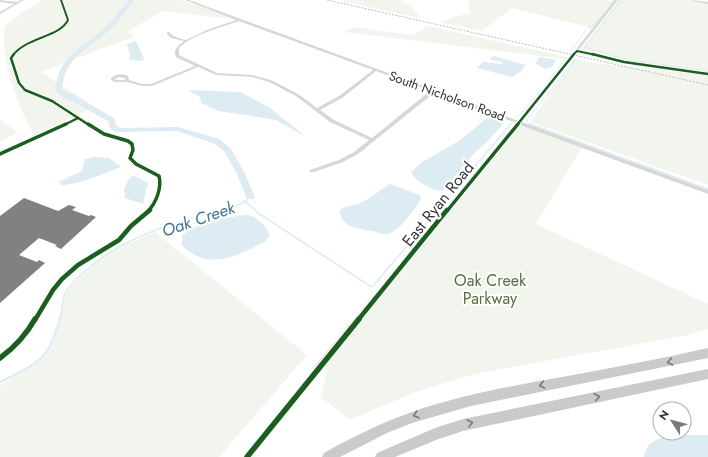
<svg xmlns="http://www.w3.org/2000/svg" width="708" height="457" font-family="Jost,sans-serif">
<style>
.green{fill:#f1f5ed}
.water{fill:#ddebf3}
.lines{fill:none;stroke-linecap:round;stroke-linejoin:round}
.stream-far2{stroke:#ddebf3;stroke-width:1}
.stream-far1{stroke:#ddebf3;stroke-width:1.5}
.stream{stroke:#ddebf3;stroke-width:2}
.river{fill:#ddebf3;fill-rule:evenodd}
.building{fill:#818181}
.minor{fill:#d7d7d7;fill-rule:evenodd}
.major{fill:#cacaca;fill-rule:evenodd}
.rail{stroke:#bebebe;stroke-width:1;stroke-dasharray:2 1.5;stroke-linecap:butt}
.cycleway-far4-casing{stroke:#fff;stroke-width:3.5}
.cycleway-far3-casing{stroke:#fff;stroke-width:4}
.cycleway-far2-casing{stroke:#fff;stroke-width:5.5}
.cycleway-far1-casing{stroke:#fff;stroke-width:7}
.cycleway-casing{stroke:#fff;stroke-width:8}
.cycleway-far4{stroke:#1b5e20;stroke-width:2}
.cycleway-far3{stroke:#1b5e20;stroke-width:2.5}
.cycleway-far2{stroke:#1b5e20;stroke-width:3.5}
.cycleway-far1{stroke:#1b5e20;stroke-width:4.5}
.cycleway{stroke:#1b5e20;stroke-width:5.5}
.oneway{stroke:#777}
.labels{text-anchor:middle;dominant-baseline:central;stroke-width:4;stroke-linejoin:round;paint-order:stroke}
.far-street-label{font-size:13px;fill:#333;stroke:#fff}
.street-label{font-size:16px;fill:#333;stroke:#fff}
.park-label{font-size:16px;fill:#56703f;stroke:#fff}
.water-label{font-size:17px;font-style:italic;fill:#3f7597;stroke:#fff}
</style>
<rect width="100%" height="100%" fill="#fff"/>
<g class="green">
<path d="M42 0H182L234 19 162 11 127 32 135 36 41 72 95 107 34 135C18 106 0 61 5 27 8 21 34 5 42 0Z"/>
<path d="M349 0H403L402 2 411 5 420 18 342 1Z"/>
<path d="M471 0H606L614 2 593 28 512 8 482 31 439 22 469 13V1Z"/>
<path d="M619 0H690L708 4V185L531 122 573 60 344 32 352 27 414 35 428 26 593 63 654 70 577 54Z"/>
<path d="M0 119 18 133 0 141Z"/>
<path d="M520 126 528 127 582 147 536 224 708 304V329L683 336 474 374 413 393 350 420 321 397 326 374 325 366Z"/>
<path d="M155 232 307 355 219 457H0V385C36 364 51 357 61 314 63 305 63 298 67 290L106 254Z"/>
</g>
<g class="water">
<path d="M136 41 144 59 143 61 129 60 130 55 127 44Z"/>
<path d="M494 56 526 65 520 72 512 77 477 68 483 62 503 64 502 62 491 60 490 58Z"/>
<path d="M540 57 557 60 553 64V66L546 69 536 64 537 60Z"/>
<path d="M192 90 240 92 269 107 306 137 276 120 219 111 201 103 200 97 189 91Z"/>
<path d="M487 118 501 121 502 125 488 141 475 152 443 190C433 193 420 182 413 176L411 172 424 161 459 141Z"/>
<path d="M95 157 109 158 121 167 84 181 62 186 59 182 82 171 85 159Z"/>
<path d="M135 176 148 183 143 204 125 198 124 189 130 177Z"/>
<path d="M390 184 420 195 421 198C417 208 399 231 388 234 383 235 377 232 373 231 360 229 339 227 340 210 347 205 351 206 358 204 369 200 380 190 390 184Z"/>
<path d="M246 215C256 215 266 226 270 235L265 242C236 255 209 273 182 245V235C200 223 225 217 246 215Z"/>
<path d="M675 435H708V457H644C646 440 660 438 675 435Z"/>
</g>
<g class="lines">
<g class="stream-far2">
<path d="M588 28 593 26 614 0"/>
<path d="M584 47 629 60 708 71"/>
<path d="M571 51 586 30"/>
<path d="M582 51 621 0"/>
<path d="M558 68 566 58"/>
<path d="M543 87 556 71"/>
<path d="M515 118 518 117 539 92"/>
<path d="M532 125 528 123 527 120 574 61"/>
</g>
<g class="stream-far1">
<path d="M530 124 708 189"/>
<path d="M245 201 258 213 370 286H373L511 124"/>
<path d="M59 320C63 311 61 300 66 291 69 286 74 282 78 278 111 244 159 227 202 215 218 211 238 209 250 197"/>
</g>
<path class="stream" d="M0 382C16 374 36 366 47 351 53 342 56 330 60 319"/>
<path class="river" d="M129 0H134C126 10 118 22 108 31 86 51 65 56 62 89L114 118 116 125 120 128 178 127 219 139 231 149 244 172 255 197 253 199H247L236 172 224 151 213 143 177 131 115 132 110 128 108 121 62 96 55 90C60 53 81 50 105 28 114 20 120 9 129 0Z"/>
</g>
<path class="building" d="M24 198 58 211 69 205 76 207 72 210 89 216 91 215 96 217 61 249 55 246 57 245 39 238 19 255 37 262 39 260 45 263 0 303V216Z"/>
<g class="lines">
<g class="minor">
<path d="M0 0 17 2 21 0H24L0 14V12L14 4 0 2Z"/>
<path d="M185 0H189L519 121 615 0H618L522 122 708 190V194L520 125 319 374 316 375 313 374 312 371 313 368 516 123 434 93 358 154 343 162 314 172H310L309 171 310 170 339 160 354 152 369 140 330 122 296 96 269 82 252 77 216 75 198 67 152 86H142L127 82H115L111 80V78C116 74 122 73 128 76L129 80 142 84H151L195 66 176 57C173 49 178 46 184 41L171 38 167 34V32H169L173 36 186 40 207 30 236 20ZM239 21 373 70 339 96 317 108 298 94 271 80 252 75 217 73 179 55V48C193 34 220 28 239 21ZM376 71 430 91 372 138 334 120 320 110 342 98ZM119 77 125 78V80H116L115 79Z"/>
<path d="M692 0 708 2V4L693 1Z"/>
</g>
<g class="major">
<path d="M708 348V358L471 406 412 423 387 433 340 457H322L324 453C352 437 381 423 412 412 460 395 512 386 562 377 611 368 660 359 708 348Z"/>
<path d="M708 369V379L463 431 436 440 395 457H375L377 453 435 428 463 419Z"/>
</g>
<path class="rail" d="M327 0 708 85"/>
<defs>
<g id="cycleway-far4">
<path d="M13 55C27 37 60 37 68 20L61 0"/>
<path d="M573 55 577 51 596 55"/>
</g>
<g id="cycleway-far3">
<path d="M14 54 11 58 19 83 25 90 52 101 89 125"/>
<path d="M592 54 624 62 708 74"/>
<path d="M64 125 78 118"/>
<path d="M517 125 574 54"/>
</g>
<g id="cycleway-far2">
<path d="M88 124 104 134 128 141 132 144 133 150 130 158 136 164 159 176C162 188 156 203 148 211"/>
<path d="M0 154 66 124"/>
<path d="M447 211 518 124"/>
</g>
<g id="cycleway-far1">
<path d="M35 320 53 290 62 279 78 265 119 240 131 226 150 210"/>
<path d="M358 320 447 210"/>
</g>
<g id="cycleway">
<path d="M0 358C15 347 26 335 35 319"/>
<path d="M247 457 359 319"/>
</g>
</defs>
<use href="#cycleway-far4" class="cycleway-far4-casing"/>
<use href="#cycleway-far3" class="cycleway-far3-casing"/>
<use href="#cycleway-far2" class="cycleway-far2-casing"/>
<use href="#cycleway-far1" class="cycleway-far1-casing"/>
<use href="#cycleway" class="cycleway-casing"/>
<use href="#cycleway-far4" class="cycleway-far4"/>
<use href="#cycleway-far3" class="cycleway-far3"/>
<use href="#cycleway-far2" class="cycleway-far2"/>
<use href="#cycleway-far1" class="cycleway-far1"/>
<use href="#cycleway" class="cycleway"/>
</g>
<defs><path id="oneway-chevron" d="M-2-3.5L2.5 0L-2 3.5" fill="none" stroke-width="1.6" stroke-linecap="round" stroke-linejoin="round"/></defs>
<g class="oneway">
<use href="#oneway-chevron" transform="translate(670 362) rotate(168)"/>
<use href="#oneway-chevron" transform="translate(542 385) rotate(170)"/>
<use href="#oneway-chevron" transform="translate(597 397) rotate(-11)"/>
<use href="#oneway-chevron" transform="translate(416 415) rotate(161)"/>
<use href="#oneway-chevron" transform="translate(470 423) rotate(-14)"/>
</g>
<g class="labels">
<g class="far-street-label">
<text transform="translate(447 96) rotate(20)">South Nicholson Road</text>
</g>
<g class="street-label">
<text transform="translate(438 204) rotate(-51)">East Ryan Road</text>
</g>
<g class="park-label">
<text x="490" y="280">Oak Creek<tspan x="490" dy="18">Parkway</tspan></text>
</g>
<g class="water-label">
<text transform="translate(198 219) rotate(-19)">Oak Creek</text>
</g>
</g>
<g transform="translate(672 421) rotate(306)"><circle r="19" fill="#ffffff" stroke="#adadad"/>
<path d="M0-3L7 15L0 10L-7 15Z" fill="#7a7a7a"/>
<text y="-6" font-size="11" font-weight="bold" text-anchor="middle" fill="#333333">N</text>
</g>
</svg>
